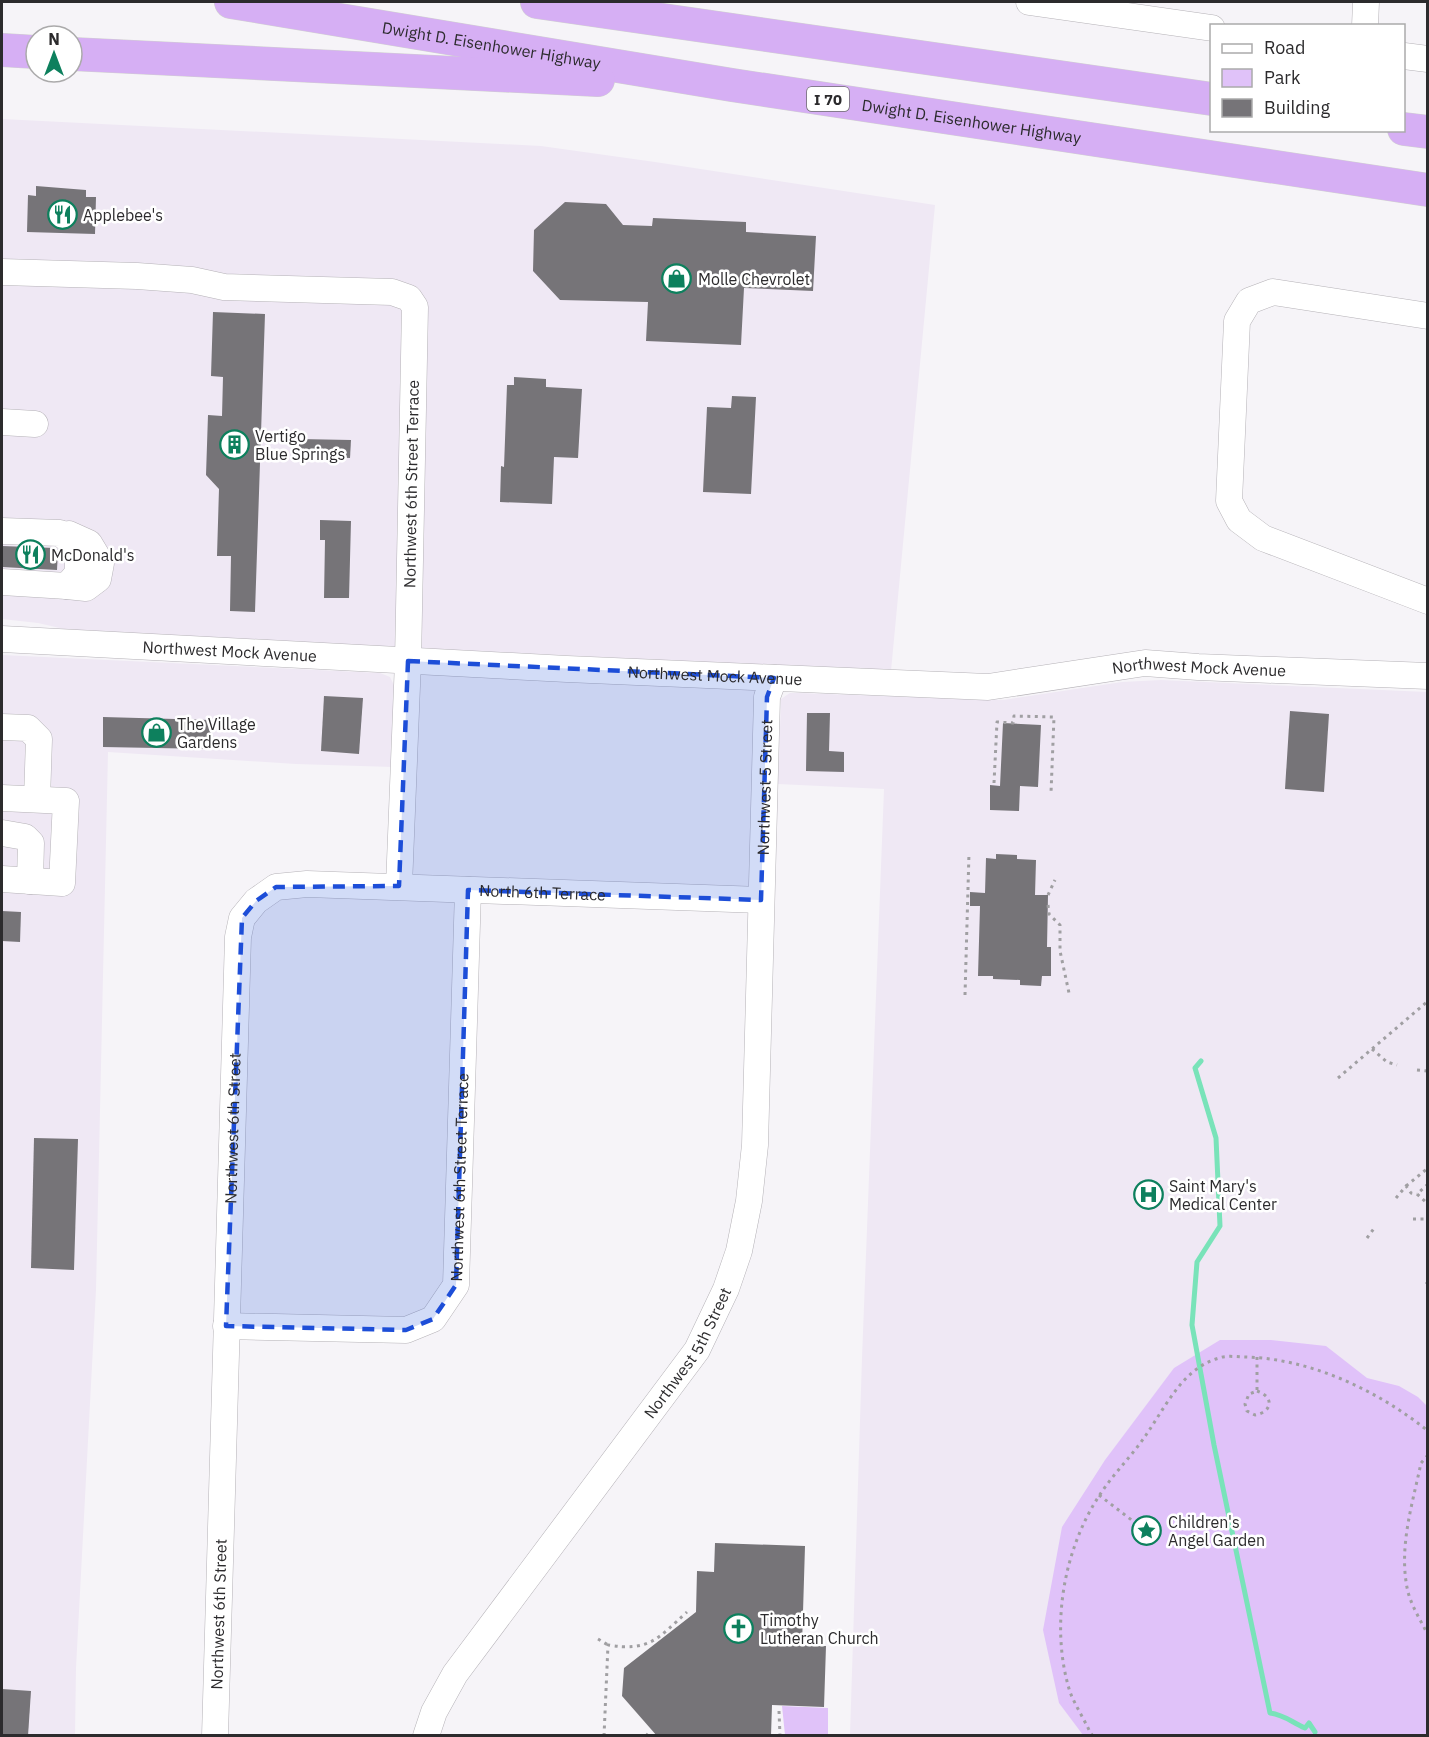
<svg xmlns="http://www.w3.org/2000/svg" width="1429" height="1737" font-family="'IBM Plex Sans',sans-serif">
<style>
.built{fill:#efe8f4}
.green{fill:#e0c2f9}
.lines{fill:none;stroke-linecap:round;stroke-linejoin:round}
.stream{stroke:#79e3b9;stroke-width:5}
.building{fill:#767478}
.minor-casing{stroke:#b5b2b7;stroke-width:27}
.highway-casing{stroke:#d1d0d1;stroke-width:34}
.path{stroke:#a09fa2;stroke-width:3;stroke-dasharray:3 4.5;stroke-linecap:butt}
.minor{stroke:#fff;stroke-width:26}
.highway{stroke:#d6aff4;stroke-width:33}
.marked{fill:#1d4ed8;fill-opacity:0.2;stroke:#1d4ed8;stroke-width:4.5;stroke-dasharray:12 8;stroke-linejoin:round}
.labels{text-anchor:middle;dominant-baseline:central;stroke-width:5;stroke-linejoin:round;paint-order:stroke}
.shield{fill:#fff;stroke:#6b6b6c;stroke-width:1.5}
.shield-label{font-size:15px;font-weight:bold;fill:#2c2b2d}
.street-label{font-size:16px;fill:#2c2b2d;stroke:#fff}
.poi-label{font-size:16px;fill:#2c2b2d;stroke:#fff;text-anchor:start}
</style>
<rect width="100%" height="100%" fill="#f6f4f8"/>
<g class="built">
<path d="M2 119 541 146 655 162 935 205 891 671 184 637 73 631 38 623 2 619Z"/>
<path d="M2 655 380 673 390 677 395 687 393 767 296 764 108 752 96 1290 76 1668 75 1735 2 1736Z"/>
<path d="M1161 680 1427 692V1735H850L862 1358 884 789 778 784 781 699 790 693H797L1003 700 1122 682Z"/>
</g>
<g class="green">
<path d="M1220 1340H1271L1326 1346 1367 1378 1399 1386 1418 1397 1427 1406V1735H1083L1059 1703 1043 1630 1062 1527 1105 1460 1174 1368Z"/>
<path d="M782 1706 828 1708V1735H785Z"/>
</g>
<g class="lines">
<path class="stream" d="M1201 1061 1195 1068 1216 1138 1220 1226 1197 1262 1192 1325 1214 1445 1270 1713C1285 1715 1291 1722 1305 1728L1309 1723 1315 1732"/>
</g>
<g class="building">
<path d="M36 186 86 190V197H96L95 234 27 232 28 195 36 196Z"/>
<path d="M565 202 606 204 623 225 652 226 653 218 746 222V232L816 236 813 291 744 288 741 345 646 341 648 302 560 300 533 271 534 230Z"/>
<path d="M213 312 265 314 255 612 230 611 231 556H217L219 489 206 475 208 415 222 416 223 377 211 376Z"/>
<path d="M514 377 546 379V387L582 389 578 458 554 457 552 504 500 502 501 466 504 467 507 385H514Z"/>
<path d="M732 396 756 397 751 494 703 492 707 407 731 408Z"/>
<path d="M299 439 351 440 350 458 299 456Z"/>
<path d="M320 520 351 521 349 598H324L325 540H320Z"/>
<path d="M2 546 55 548 58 550 57 570 2 567Z"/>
<path d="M324 696 363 698 359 754 321 751Z"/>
<path d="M1290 711 1329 714 1324 792 1285 789Z"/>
<path d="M807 713H830L829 751 844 752V772L806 771Z"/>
<path d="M103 717 211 720 210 749 103 747Z"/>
<path d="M1003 723 1041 725 1038 787 1020 786 1019 811 990 810V785L1000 786Z"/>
<path d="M996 854 1017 855V859L1036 860 1035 895H1048L1047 947H1051V976H1042L1041 986 1020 985V980L993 979V976H978L980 906H970V892L985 893 986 858 996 859Z"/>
<path d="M2 911 21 912 20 942 2 941Z"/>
<path d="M34 1138 78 1139 74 1270 31 1268Z"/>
<path d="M715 1543 805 1546 802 1645 826 1646 824 1707 772 1705 771 1736H657L622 1696 624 1668 696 1612 697 1571 714 1572Z"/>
<path d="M2 1689 31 1691 28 1736H2Z"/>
</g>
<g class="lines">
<defs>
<g id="minor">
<path d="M1029 2 1212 28"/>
<path d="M1365 26 1366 2"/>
<path d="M1404 56 1428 59"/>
<path d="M2 272 137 276 192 280 224 287 392 292 409 298 415 307 408 661 399 886"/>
<path d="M1428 316 1273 292 1249 301 1237 321 1229 501 1239 520 1263 538 1428 601"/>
<path d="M2 422 35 424"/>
<path d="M2 531 60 533 70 541 78 553V573L67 586 2 582"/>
<path d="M67 586 86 588 98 579 101 563 89 543 69 534"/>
<path id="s1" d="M2 639 567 669 988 687 1145 663 1198 667 1428 676"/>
<path d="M2 727 28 728 39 739 37 799"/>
<path d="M2 798 66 801 62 883 2 879"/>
<path d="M2 833 25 837 31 843 30 881"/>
<path id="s2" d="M226 1326 406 1330 433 1319 456 1285 468 890"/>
<path id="s3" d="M215 1736 238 937 242 918 256 901 276 887 307 884 761 900"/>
<path id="s4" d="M426 1736 434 1712 455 1674 697 1350 726 1289 739 1251 749 1201 755 1145 767 697 774 678"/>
</g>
<g id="highway">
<path id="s5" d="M231 2 732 85 1428 190"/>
<path d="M537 2 1212 99"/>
<path d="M2 50 36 52"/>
<path d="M72 54 598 80"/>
<path d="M1404 129 1428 132"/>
</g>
</defs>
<use href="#minor" class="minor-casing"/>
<use href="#highway" class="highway-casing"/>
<g class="path">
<path d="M994 783 997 722 1013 723 1014 716 1054 717 1051 793"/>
<path d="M1048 895 1055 880"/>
<path d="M1048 905 1049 914 1060 925V951L1069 993"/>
<path d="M965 995 969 853"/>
<path d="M1372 1049 1387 1062 1397 1065"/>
<path d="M1417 1070 1428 1071"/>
<path d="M1338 1078 1428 1001"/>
<path d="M1428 1184 1417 1194 1428 1204"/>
<path d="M1406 1186 1428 1168"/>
<path d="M1396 1198 1406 1186 1411 1193 1417 1194"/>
<path d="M1413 1219H1428"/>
<path d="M1367 1238 1375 1227"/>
<path d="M1426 1282 1428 1284"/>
<path d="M1257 1357V1391L1249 1394 1245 1404 1247 1411 1255 1415C1272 1412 1275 1397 1257 1391"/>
<path d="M1428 1455 1421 1463C1412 1506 1398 1549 1408 1592 1412 1607 1421 1621 1428 1635"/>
<path d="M1099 1495 1142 1528"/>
<path d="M598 1639 608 1645"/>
<path d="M779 1711 780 1736"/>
<path d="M604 1736 608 1645C650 1652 658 1638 687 1612"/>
<path d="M646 1736 650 1731"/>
<path d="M695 1736V1735"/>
<path d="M1093 1736 1090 1732C1084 1719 1075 1705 1070 1692 1050 1628 1063 1551 1099 1496 1113 1474 1132 1456 1146 1435 1166 1406 1183 1368 1219 1358 1227 1355 1237 1357 1246 1357 1311 1359 1377 1390 1428 1431"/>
</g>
<use href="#minor" class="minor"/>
<use href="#highway" class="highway"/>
</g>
<path class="marked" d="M408 661 774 678 767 697 761 900 468 890 456 1285 433 1319 406 1330 226 1326 242 918 256 901 276 887 399 886Z"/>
<defs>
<symbol id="restaurant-ring" viewBox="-11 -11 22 22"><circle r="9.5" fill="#fff" stroke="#0d805d" stroke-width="1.5"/><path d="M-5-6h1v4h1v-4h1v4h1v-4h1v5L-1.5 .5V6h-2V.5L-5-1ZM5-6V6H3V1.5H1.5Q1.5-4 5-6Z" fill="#0d805d"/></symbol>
<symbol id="shop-ring" viewBox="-11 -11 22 22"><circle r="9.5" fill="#fff" stroke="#0d805d" stroke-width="1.5"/><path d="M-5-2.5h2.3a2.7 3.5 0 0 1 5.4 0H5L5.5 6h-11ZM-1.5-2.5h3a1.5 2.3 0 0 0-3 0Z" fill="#0d805d"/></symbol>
<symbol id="building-ring" viewBox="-11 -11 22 22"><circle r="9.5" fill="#fff" stroke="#0d805d" stroke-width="1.5"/><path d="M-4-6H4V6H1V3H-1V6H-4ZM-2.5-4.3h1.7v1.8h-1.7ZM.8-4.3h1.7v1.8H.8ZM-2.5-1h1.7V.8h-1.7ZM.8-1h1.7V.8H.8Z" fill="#0d805d"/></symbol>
<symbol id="hospital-ring" viewBox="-11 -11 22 22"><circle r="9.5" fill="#fff" stroke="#0d805d" stroke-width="1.5"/><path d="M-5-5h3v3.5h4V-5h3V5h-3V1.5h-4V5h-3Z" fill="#0d805d"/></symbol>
<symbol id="sight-ring" viewBox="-11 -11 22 22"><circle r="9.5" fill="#fff" stroke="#0d805d" stroke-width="1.5"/><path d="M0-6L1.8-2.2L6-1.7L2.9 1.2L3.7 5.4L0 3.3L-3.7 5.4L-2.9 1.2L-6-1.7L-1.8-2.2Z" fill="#0d805d"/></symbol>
<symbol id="church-ring" viewBox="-11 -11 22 22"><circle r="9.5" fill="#fff" stroke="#0d805d" stroke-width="1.5"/><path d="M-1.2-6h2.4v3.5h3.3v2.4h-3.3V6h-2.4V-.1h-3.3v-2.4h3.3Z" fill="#0d805d"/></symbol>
</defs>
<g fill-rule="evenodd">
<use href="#restaurant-ring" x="46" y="198" width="33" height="33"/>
<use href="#shop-ring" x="660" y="262" width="33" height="33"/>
<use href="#building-ring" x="218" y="428" width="33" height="33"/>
<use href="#restaurant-ring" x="14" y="538" width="33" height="33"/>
<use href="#shop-ring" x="140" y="716" width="33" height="33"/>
<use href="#hospital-ring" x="1132" y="1178" width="33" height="33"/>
<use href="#sight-ring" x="1130" y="1514" width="33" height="33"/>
<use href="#church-ring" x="722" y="1612" width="33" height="33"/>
</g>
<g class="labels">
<rect class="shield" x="807" y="87" width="42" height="24" rx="4.5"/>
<g class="shield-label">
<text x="828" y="99">I 70</text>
</g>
<g class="street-label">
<text stroke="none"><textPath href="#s5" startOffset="264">Dwight D. Eisenhower Highway</textPath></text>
<text stroke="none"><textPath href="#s5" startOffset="750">Dwight D. Eisenhower Highway</textPath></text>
<text transform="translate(411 484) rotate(-89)">Northwest 6th Street Terrace</text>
<text stroke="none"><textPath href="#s1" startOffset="228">Northwest Mock Avenue</textPath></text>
<text stroke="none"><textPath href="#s1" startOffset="1200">Northwest Mock Avenue</textPath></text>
<text stroke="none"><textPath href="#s1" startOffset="714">Northwest Mock Avenue</textPath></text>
<text stroke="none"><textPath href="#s4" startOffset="1046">Northwest 5 Street</textPath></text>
<text stroke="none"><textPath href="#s3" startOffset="1132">North 6th Terrace</textPath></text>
<text stroke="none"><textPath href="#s3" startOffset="608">Northwest 6th Street</textPath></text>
<text stroke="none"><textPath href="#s2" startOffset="358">Northwest 6th Street Terrace</textPath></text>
<text stroke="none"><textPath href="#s4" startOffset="466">Northwest 5th Street</textPath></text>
<text stroke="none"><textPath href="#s3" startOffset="122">Northwest 6th Street</textPath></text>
</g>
<g class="poi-label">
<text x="83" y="215">Applebee's</text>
<text x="698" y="279">Molle Chevrolet</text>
<text x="255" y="436">Vertigo<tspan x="255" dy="18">Blue Springs</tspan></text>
<text x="51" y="555">McDonald's</text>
<text x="177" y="724">The Village<tspan x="177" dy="18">Gardens</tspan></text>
<text x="1169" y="1186">Saint Mary's<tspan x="1169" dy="18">Medical Center</tspan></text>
<text x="1168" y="1522">Children's<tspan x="1168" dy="18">Angel Garden</tspan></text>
<text x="760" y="1620">Timothy<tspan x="760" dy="18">Lutheran Church</tspan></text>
</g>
</g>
<rect width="1429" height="1737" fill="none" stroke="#2c2b2d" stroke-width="6"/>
<rect x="1210" y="24" width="195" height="108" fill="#ffffff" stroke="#abaaab" stroke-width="1.5"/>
<rect x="1222" y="44" width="30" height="9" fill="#ffffff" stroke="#abaaab" stroke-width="1.5"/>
<text x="1264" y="54" font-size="18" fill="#2c2b2d">Road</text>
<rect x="1222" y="69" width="30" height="18" fill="#e0c2f9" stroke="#abaaab" stroke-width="1.5"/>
<text x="1264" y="84" font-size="18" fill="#2c2b2d">Park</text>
<rect x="1222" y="99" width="30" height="18" fill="#767478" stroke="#abaaab" stroke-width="1.5"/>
<text x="1264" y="114" font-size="18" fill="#2c2b2d">Building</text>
<g transform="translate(54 54)"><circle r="28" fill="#ffffff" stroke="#abaaab" stroke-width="1.5"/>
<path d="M0-4.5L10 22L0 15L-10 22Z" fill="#0d805d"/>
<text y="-9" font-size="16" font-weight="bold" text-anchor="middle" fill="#2c2b2d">N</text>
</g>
</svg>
